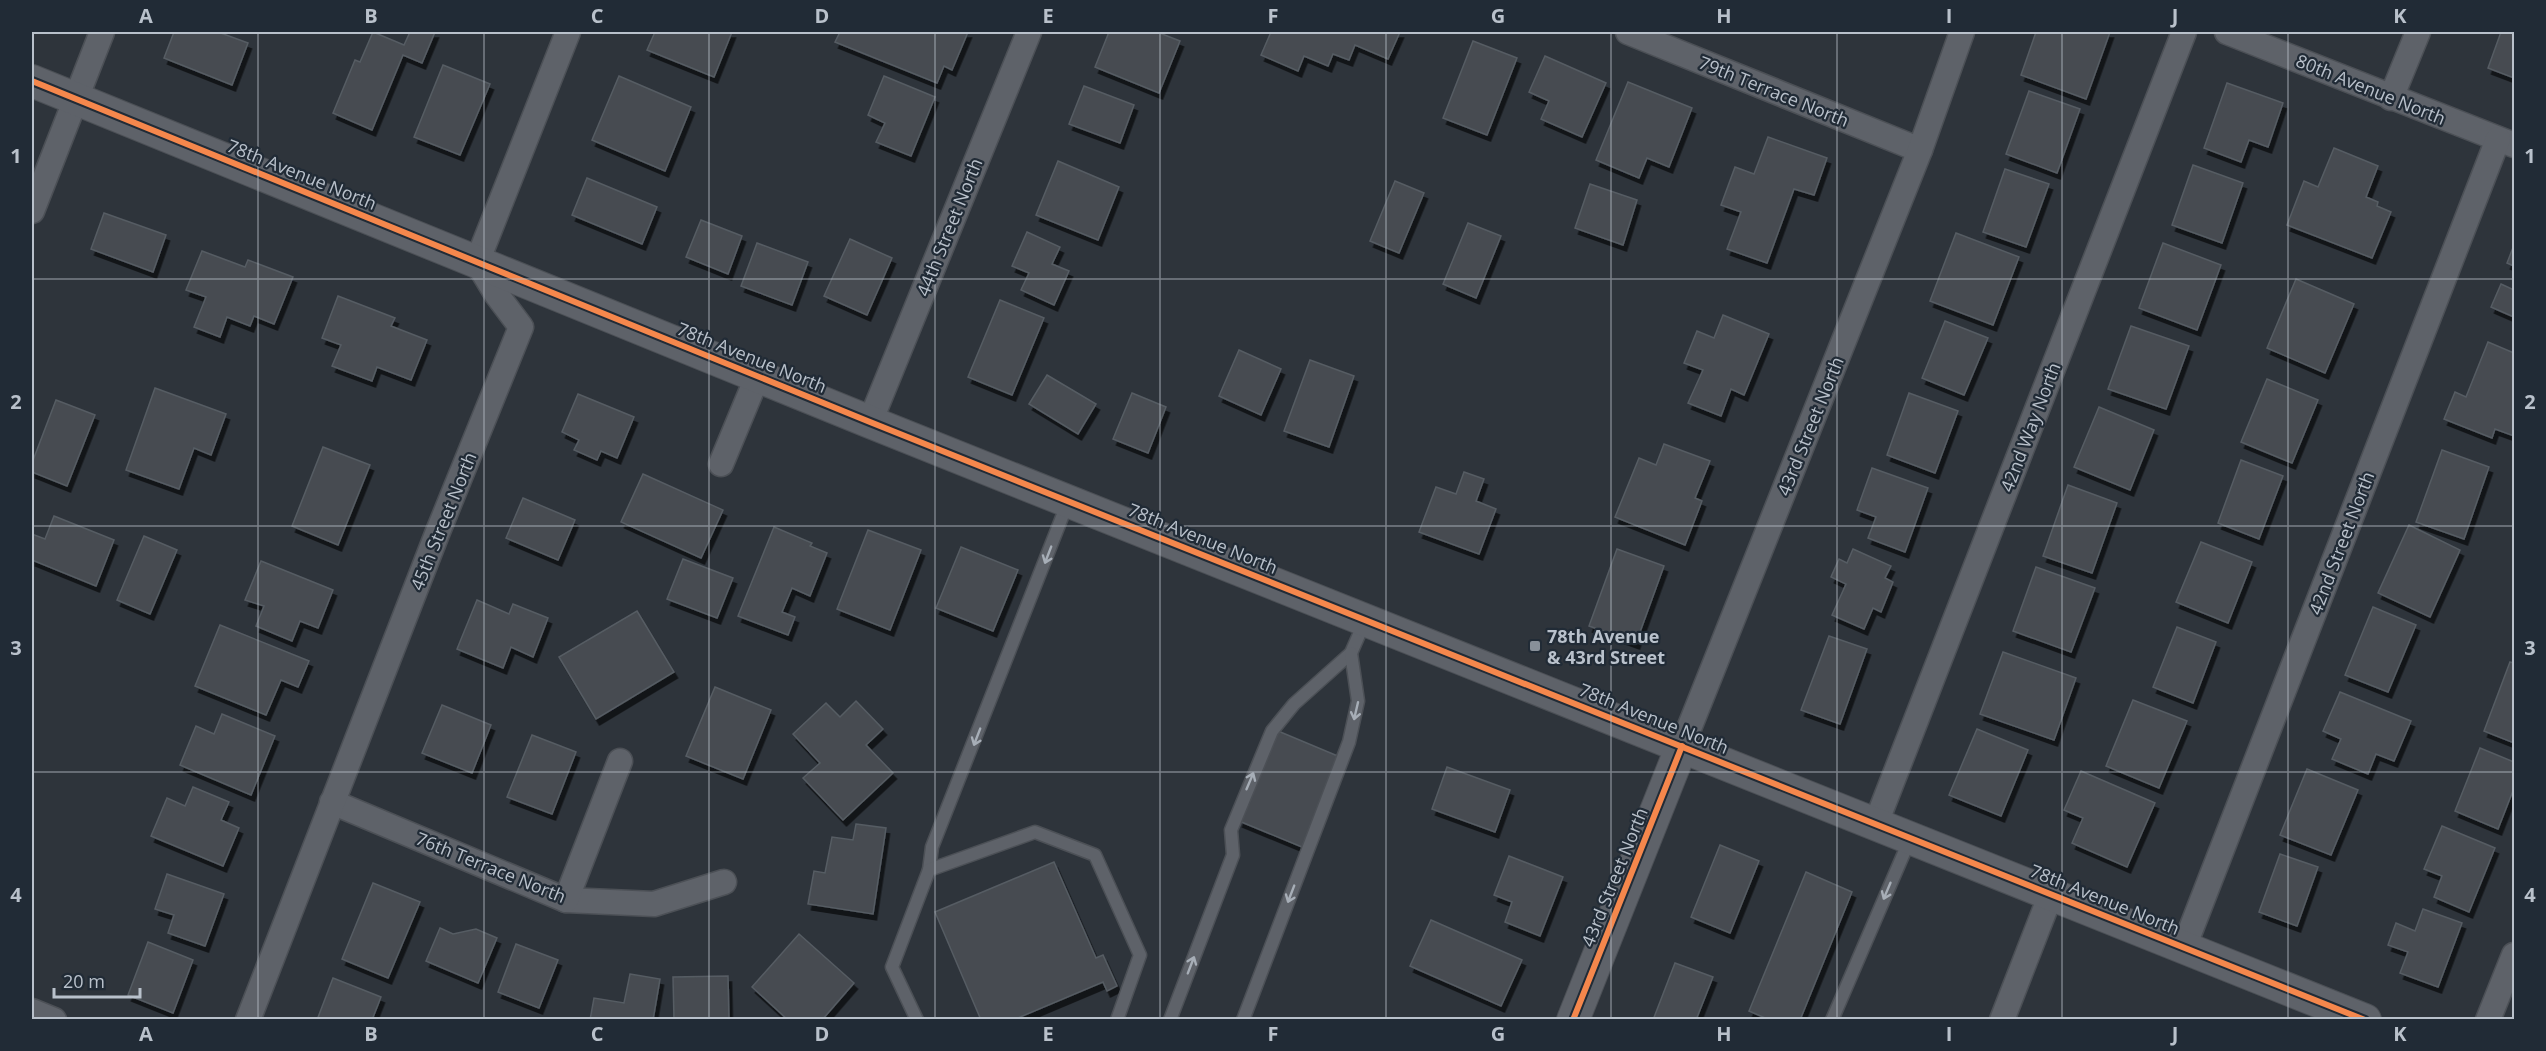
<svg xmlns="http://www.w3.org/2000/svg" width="2546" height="1051" font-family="'Open Sans',sans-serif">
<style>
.building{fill:#464c51;stroke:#565c63;stroke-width:1.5;filter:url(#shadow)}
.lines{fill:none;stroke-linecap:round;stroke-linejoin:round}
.service-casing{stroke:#4c5056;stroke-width:15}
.minor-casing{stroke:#4c5056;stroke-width:27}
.tertiary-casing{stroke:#4c5056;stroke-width:34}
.service{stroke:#5e6269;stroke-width:12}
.minor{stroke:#5e6269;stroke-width:24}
.tertiary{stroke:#5e6269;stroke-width:32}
.cycleway-casing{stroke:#212b36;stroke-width:10}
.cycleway{stroke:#f5874c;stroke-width:6}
.oneway{stroke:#a7aeb7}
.grid{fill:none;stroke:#b9c1cb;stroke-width:1.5;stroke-opacity:0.55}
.poi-dot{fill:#889099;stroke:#212b36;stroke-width:2}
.labels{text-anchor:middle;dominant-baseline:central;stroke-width:4.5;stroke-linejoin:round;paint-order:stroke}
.street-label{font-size:18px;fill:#b9c1cb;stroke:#212b36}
.poi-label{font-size:18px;font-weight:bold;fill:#b9c1cb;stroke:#212b36;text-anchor:start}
.neatline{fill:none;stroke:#b9c1cb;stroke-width:2}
.grid-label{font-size:20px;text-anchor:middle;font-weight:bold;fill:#b9c1cb}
</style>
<defs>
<filter id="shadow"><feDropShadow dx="3.5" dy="6" stdDeviation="0" flood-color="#0009"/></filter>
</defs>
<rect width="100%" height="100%" fill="#2e343b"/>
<g class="building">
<path d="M174 32H218L248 43 232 85 164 58Z"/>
<path d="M373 32 404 45 410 32H435L422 63 403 55 372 130 333 113 355 60 360 62Z"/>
<path d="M655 32H732L714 77 647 50Z"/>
<path d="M840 32H968L952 70 944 66 937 83 835 42Z"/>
<path d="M1109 32H1157L1180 41 1159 93 1095 67Z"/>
<path d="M1271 32H1400L1388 59 1355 45 1349 60 1333 54 1328 66 1304 56 1298 71 1261 55Z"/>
<path d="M2036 32H2110L2086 99 2021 75Z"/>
<path d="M2501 32H2514V78L2488 68Z"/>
<path d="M1473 41 1517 58 1487 135 1443 118Z"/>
<path d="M1545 56 1606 83 1582 137 1541 119 1549 101 1529 92Z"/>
<path d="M443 65 490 84 460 155 414 137Z"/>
<path d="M619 76 691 107 665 171 592 140Z"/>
<path d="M884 76 935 97 911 156 876 142 885 123 868 115Z"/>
<path d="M1628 82 1692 108 1669 167 1647 158 1639 178 1596 160Z"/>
<path d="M2227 83 2283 103 2268 147 2249 140 2241 162 2204 148Z"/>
<path d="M1084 86 1134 105 1120 143 1069 124Z"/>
<path d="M2029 91 2080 109 2057 173 2006 154Z"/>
<path d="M1768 137 1827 158 1814 195 1794 189 1767 263 1727 249 1741 212 1721 205 1735 167 1754 174Z"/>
<path d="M2334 148 2378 166 2366 197 2378 202 2377 206 2391 212 2372 258 2287 225 2304 181 2318 187Z"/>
<path d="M1058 161 1119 187 1098 240 1036 215Z"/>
<path d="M2193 165 2243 183 2222 243 2172 225Z"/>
<path d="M2005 169 2049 184 2026 247 1983 232Z"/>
<path d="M587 178 657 207 642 244 572 215Z"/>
<path d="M1395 181 1424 193 1399 253 1370 241Z"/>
<path d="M1590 184 1637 200 1623 245 1575 228Z"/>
<path d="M104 213 166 235 153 272 91 249Z"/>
<path d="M701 220 742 236 728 274 686 257Z"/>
<path d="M1468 223 1501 236 1476 298 1443 284Z"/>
<path d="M1027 232 1060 247 1052 264 1069 271 1054 305 1021 290 1029 273 1012 266Z"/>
<path d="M1956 233 2019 257 1993 325 1930 301Z"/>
<path d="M850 239 892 258 867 315 824 296Z"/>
<path d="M757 243 808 262 792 305 741 286Z"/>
<path d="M2163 243 2221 265 2197 330 2139 308Z"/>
<path d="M2514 245V266L2507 263Z"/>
<path d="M202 251 245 267 248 260 293 277 274 324 254 316 250 326 227 317 220 337 194 327 206 297 186 290Z"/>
<path d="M2296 279 2354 304 2325 373 2267 348Z"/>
<path d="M2501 284 2514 290V317L2491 307Z"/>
<path d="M338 296 395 318 391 326 427 340 411 380 377 367 372 381 332 366 341 345 322 338Z"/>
<path d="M1000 300 1044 318 1012 395 968 377Z"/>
<path d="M1723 315 1769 334 1744 395 1731 389 1721 416 1688 403 1703 370 1684 363 1697 331 1714 338Z"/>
<path d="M1945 321 1988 338 1964 395 1922 378Z"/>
<path d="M2131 326 2189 346 2166 409 2108 389Z"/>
<path d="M2488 342 2514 353V436L2495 429 2492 438 2444 419 2455 392 2466 397Z"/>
<path d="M1239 350 1281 369 1261 415 1219 396Z"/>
<path d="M1310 360 1354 376 1329 447 1284 431Z"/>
<path d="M1047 375 1096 404 1078 434 1029 404Z"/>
<path d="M2267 379 2318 400 2292 463 2241 442Z"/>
<path d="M155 388 226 414 211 455 194 448 179 489 126 470Z"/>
<path d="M1132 393 1166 407 1148 453 1113 439Z"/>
<path d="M1909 393 1958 411 1935 473 1887 455Z"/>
<path d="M578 394 634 417 617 458 601 451 597 460 574 450 579 440 562 432Z"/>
<path d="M56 400 95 415 67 486 32 472V463Z"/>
<path d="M2099 407 2154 430 2130 490 2074 467Z"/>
<path d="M1664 444 1710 461 1695 498 1702 501 1685 545 1615 517 1639 458 1656 465Z"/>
<path d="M323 447 370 465 338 545 292 526Z"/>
<path d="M2442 450 2489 467 2464 539 2416 522Z"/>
<path d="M2241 460 2283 476 2259 539 2218 523Z"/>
<path d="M1872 468 1928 488 1905 552 1868 538 1876 517 1857 510Z"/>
<path d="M1464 472 1484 479 1476 501 1496 509 1479 554 1419 532 1436 487 1456 494Z"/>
<path d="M643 474 723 510 701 558 621 522Z"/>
<path d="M2068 485 2117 503 2092 573 2043 556Z"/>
<path d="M523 498 575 520 558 560 506 538Z"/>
<path d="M54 516 114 540 96 586 32 560V534L45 539Z"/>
<path d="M2409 525 2460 550 2430 617 2378 593Z"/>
<path d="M774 527 812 543 810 546 827 553 810 596 792 588 782 612 795 617 788 635 738 616Z"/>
<path d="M868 530 921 550 890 630 837 609Z"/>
<path d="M144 536 177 550 150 614 117 600Z"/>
<path d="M2201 542 2252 562 2228 623 2176 602Z"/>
<path d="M961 547 1018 570 993 631 936 608Z"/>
<path d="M1617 549 1664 566 1636 643 1589 626Z"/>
<path d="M1853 549 1891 566 1885 578 1893 582 1881 612 1873 608 1864 629 1832 615 1846 584 1831 577 1839 559 1847 563Z"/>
<path d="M683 559 733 578 717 618 667 599Z"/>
<path d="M261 561 333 590 318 628 300 621 292 641 256 626 264 606 245 600Z"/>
<path d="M2036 567 2095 588 2071 652 2013 631Z"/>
<path d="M477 600 509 614 513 604 548 618 533 657 511 647 503 668 457 649Z"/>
<path d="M2373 607 2416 625 2388 692 2345 675Z"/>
<path d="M637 611 674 672 596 719 559 657Z"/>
<path d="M220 625 309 661 298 687 281 680 266 715 195 686Z"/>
<path d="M2177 627 2216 642 2193 703 2153 687Z"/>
<path d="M1829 636 1867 649 1840 724 1801 710Z"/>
<path d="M2003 652 2076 678 2054 740 1980 714Z"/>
<path d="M2510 662 2514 663V743L2484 731Z"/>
<path d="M715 687 771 710 743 779 686 756Z"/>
<path d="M2340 692 2411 721 2394 761 2376 754 2368 774 2332 759 2341 739 2323 731Z"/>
<path d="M2133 700 2187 721 2159 788 2106 766Z"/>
<path d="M856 701 883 729 866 745 893 773 843 820 803 778 820 763 793 734 826 703 840 717Z"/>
<path d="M442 705 491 725 472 773 422 753Z"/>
<path d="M222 714 275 736 251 795 180 765 196 726 214 734Z"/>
<path d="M1977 729 2028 750 2001 816 1949 795Z"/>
<path d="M1278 731 1340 757 1302 847 1239 821Z"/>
<path d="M532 735 576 752 552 814 507 797Z"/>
<path d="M2480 748 2514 762V788L2498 829 2455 811Z"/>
<path d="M1447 767 1510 790 1495 832 1432 809Z"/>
<path d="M2307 769 2358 790 2331 855 2280 835Z"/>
<path d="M2081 771 2155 803 2127 867 2072 843 2083 818 2064 810Z"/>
<path d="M193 787 229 802 221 820 239 828 223 866 151 836 167 798 185 806Z"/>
<path d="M856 824 886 828 873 914 808 904 814 871 825 873 832 837 853 840Z"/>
<path d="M2442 826 2495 848 2469 912 2434 897 2442 876 2424 869Z"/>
<path d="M1720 845 1759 861 1730 933 1691 917Z"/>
<path d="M2280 854 2318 867 2297 926 2259 912Z"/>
<path d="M1509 856 1563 877 1540 936 1505 922 1512 902 1494 895Z"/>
<path d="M1054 862 1096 958 1103 955 1117 986 1107 991 1103 982 1013 1020H981L935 912Z"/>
<path d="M1806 872 1852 892 1800 1020H1770L1749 1011Z"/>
<path d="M167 874 224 894 205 946 168 933 174 915 155 909Z"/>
<path d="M373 883 420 902 388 978 342 959Z"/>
<path d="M2423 909 2462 923 2438 987 2400 973 2408 952 2388 945 2396 923 2415 931Z"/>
<path d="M1431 920 1522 960 1501 1006 1410 966Z"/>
<path d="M440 928 453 934 476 929 497 938 478 983 426 961Z"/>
<path d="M799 934 854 983 822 1020H788L752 987Z"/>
<path d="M148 942 193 960 173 1013 128 995Z"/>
<path d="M516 944 558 960 539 1008 498 992Z"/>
<path d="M1675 963 1713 977 1696 1020H1653Z"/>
<path d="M630 974 660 979 653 1020H590L594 998 624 1003Z"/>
<path d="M728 976 729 1020H674L673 977Z"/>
<path d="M333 978 381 997 372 1020H317Z"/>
</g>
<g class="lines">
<defs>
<g id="service">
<path d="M929 870 932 847 1068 502"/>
<path d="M917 1020 892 967 929 870 1035 832 1095 855 1140 955 1117 1020"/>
<path d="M1170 1020 1233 855 1231 830 1272 731 1294 704 1351 653 1365 621"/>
<path d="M1243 1020 1349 742 1358 701 1351 653"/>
<path d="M1832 1020 1910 839"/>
</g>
<g id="minor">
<path d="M1628 32 1920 150"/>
<path d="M2227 32 2514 145"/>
<path d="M2391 98 2418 32"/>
<path d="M32 211 102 32"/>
<path d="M870 422 1029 32"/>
<path d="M721 464 758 375"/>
<path d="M1682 746 1920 150 1962 32"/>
<path d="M332 802 566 900 654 904 724 882"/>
<path d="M1876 823 2184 32"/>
<path d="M566 900 620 761"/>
<path d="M2184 947 2498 139"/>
<path d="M32 1011 54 1020"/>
<path d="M248 1020 437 534 521 327 497 295 477 262 568 32"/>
<path d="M2002 1020 2051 894"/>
<path d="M2488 1020 2514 955"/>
</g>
<g id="tertiary">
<path d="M32 81 870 422 2365 1020"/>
<path d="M1573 1020 1682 746"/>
</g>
</defs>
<use href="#service" class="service-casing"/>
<use href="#minor" class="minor-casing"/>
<use href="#tertiary" class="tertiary-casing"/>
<use href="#service" class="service"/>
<use href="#minor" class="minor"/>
<use href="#tertiary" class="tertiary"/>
<defs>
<g id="cycleway">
<path d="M32 81 870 422 2365 1020"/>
<path d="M1573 1020 1682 746"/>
</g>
</defs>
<use href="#cycleway" class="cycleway-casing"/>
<use href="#cycleway" class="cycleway"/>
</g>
<defs><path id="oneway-shaft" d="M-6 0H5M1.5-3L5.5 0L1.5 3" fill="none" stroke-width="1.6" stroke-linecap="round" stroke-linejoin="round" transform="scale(1.5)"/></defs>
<g class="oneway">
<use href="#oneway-shaft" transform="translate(1048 555) rotate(111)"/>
<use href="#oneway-shaft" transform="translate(1356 711) rotate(103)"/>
<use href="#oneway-shaft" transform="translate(977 737) rotate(111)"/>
<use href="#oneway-shaft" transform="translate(1250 781) rotate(-67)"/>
<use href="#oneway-shaft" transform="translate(1887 891) rotate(113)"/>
<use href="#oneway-shaft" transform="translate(1291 894) rotate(111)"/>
<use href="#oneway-shaft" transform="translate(1191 965) rotate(-69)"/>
</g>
<path class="grid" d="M258 32V1020M484 32V1020M709 32V1020M935 32V1020M1160 32V1020M1386 32V1020M1611 32V1020M1837 32V1020M2062 32V1020M2288 32V1020M32 279H2514M32 526H2514M32 772H2514"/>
<rect class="poi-dot" x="1529" y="640" width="12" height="12" rx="3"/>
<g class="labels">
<g class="street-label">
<text transform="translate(2371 89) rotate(22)">80th Avenue North</text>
<text transform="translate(1774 91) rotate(22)">79th Terrace North</text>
<text transform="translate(302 174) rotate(22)">78th Avenue North</text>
<text transform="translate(949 227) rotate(-68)">44th Street North</text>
<text transform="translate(752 357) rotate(22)">78th Avenue North</text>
<text transform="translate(1810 426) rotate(-68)">43rd Street North</text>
<text transform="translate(2030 427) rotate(-69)">42nd Way North</text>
<text transform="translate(443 521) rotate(-68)">45th Street North</text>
<text transform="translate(1203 538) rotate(22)">78th Avenue North</text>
<text transform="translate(2341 543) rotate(-69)">42nd Street North</text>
<text transform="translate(1654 718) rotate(22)">78th Avenue North</text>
<text transform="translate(491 867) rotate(22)">76th Terrace North</text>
<text transform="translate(1614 877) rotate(-68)">43rd Street North</text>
<text transform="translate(2105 899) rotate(22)">78th Avenue North</text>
</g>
<g class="poi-label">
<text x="1547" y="636">78th Avenue<tspan x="1547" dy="21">&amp; 43rd Street</tspan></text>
</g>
</g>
<rect width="2546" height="1051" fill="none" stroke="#212b36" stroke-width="66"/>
<path d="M54 988v9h86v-9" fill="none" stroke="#b9c1cb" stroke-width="3"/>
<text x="63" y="988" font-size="18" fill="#b9c1cb" stroke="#212b36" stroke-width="4.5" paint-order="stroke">20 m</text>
<rect x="33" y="33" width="2480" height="985" class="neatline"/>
<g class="grid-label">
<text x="146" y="23">A</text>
<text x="371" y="23">B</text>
<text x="597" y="23">C</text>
<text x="822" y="23">D</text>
<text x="1048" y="23">E</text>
<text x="1273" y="23">F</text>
<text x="1498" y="23">G</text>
<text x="1724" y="23">H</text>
<text x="1949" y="23">I</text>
<text x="2175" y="23">J</text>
<text x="2400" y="23">K</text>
<text x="16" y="163">1</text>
<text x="2530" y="163">1</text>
<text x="16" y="409">2</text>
<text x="2530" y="409">2</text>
<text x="16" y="655">3</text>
<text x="2530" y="655">3</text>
<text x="16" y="902">4</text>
<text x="2530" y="902">4</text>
<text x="146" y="1041">A</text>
<text x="371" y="1041">B</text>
<text x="597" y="1041">C</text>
<text x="822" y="1041">D</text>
<text x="1048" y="1041">E</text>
<text x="1273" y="1041">F</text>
<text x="1498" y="1041">G</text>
<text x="1724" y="1041">H</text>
<text x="1949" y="1041">I</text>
<text x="2175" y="1041">J</text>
<text x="2400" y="1041">K</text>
</g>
</svg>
